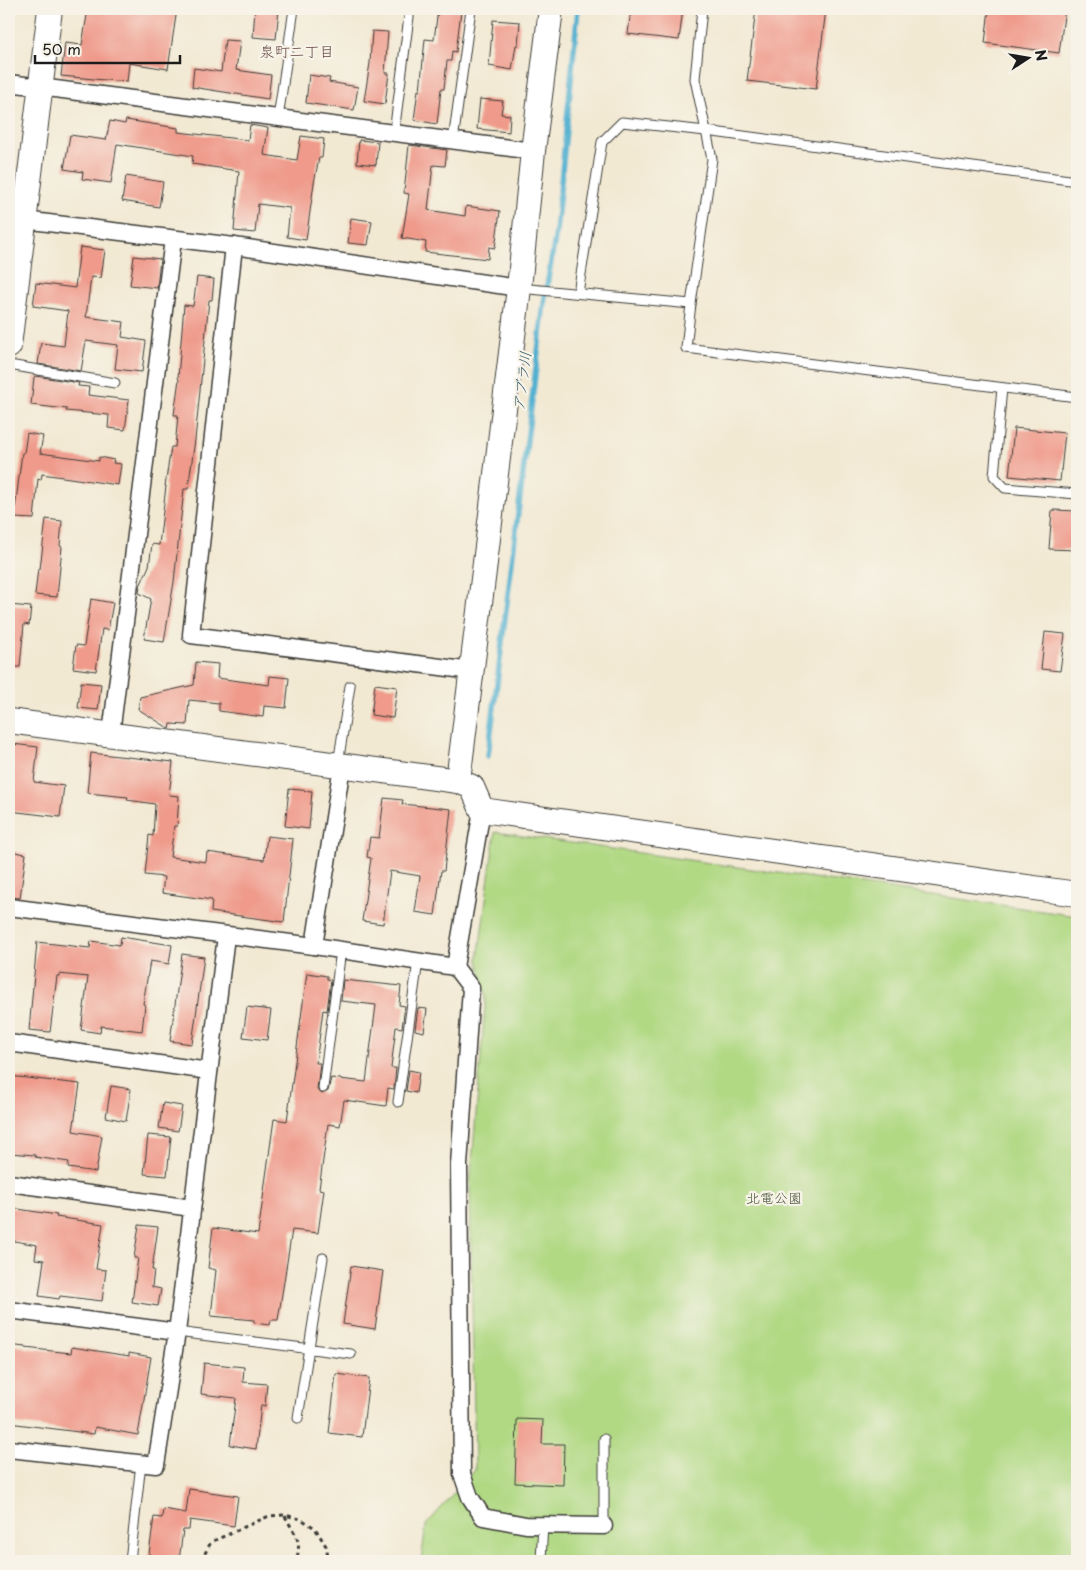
<svg xmlns="http://www.w3.org/2000/svg" width="1086" height="1570" font-family="'Playpen Sans','Klee One',sans-serif">
<style>
.green{fill:#b1d984;stroke:#667a50}
.lines{fill:none;stroke-linecap:round;stroke-linejoin:round}
.stream{stroke:#52b1d0;stroke-width:5.5}
.building{fill:#ef9a8a}
.lane-casing{stroke:#3c3b37;stroke-width:11}
.street-casing{stroke:#3c3b37;stroke-width:19}
.secondary-casing{stroke:#3c3b37;stroke-width:26}
.path{stroke:#3c3b37;stroke-width:3;stroke-dasharray:4 4;stroke-linecap:butt}
.lane{stroke:#fff;stroke-width:9}
.street{stroke:#fff;stroke-width:16}
.secondary{stroke:#fff;stroke-width:24}
.labels{text-anchor:middle;dominant-baseline:central;stroke-width:4.5;stroke-linejoin:round;paint-order:stroke}
.park-label{font-size:14px;fill:#49553b;stroke:#f7f3e8}
.neighbourhood-label{font-size:15px;fill:#664842;stroke:#f7f3e8}
.water-label{font-size:15px;font-style:italic;fill:#325864;stroke:#f7f3e8}
</style>
<rect width="100%" height="100%" fill="#f7f3e8"/>
<filter id="ink" filterUnits="userSpaceOnUse"><feTurbulence type="fractalNoise" baseFrequency=".02" numOctaves="2"/><feDisplacementMap in="SourceGraphic" scale="10" xChannelSelector="R" yChannelSelector="G"/><feConvolveMatrix kernelMatrix="1 2 1 2 8 2 1 2 1" color-interpolation-filters="sRGB"/></filter>
<filter id="wash" filterUnits="userSpaceOnUse"><feTurbulence type="fractalNoise" baseFrequency=".0096" numOctaves="4" result="noise"/><feDisplacementMap in="SourceGraphic" scale="20" xChannelSelector="R" yChannelSelector="G"/><feGaussianBlur stdDeviation="1.12" result="paint"/><feColorMatrix in="noise" values="0 0 0 0 0 0 0 0 0 0 0 0 0 0 0 0 0 1.4 0 .05"/><feComposite in="paint" operator="in"/></filter>
<g filter="url(#wash)">
<rect width="100%" height="100%" fill="#f2e9d3"/>
<path class="green" d="M495 832 1077 916V1561H421L426 1525 475 1470 470 1186 486 996 478 959Z"/>
<g class="lines">
<path class="stream" d="M488 756 544 303 556 232 578 9"/>
</g>
<g id="blocks">
<g class="building">
<path d="M88 9H177L168 69 129 63 127 82 61 76 65 43 82 45Z"/>
<path d="M255 9H279L276 39 253 37Z"/>
<path d="M438 9 461 11 456 52 452 51 451 61H447L444 89H441L437 124 414 120 418 90 420 91 425 39 434 40Z"/>
<path d="M631 9H683L679 40 628 34Z"/>
<path d="M756 9H826L816 89 747 81Z"/>
<path d="M989 9H1065L1059 53 985 43Z"/>
<path d="M493 20 520 22 518 45H516L512 70 489 66Z"/>
<path d="M372 31 388 32 385 73H389L385 104 364 101 370 63Z"/>
<path d="M225 40 240 41 236 70 271 75 268 99 192 87 194 68 221 72Z"/>
<path d="M309 75 330 78 329 82 358 87 354 110 306 103Z"/>
<path d="M480 99 503 101 501 114 510 115 509 132 477 129Z"/>
<path d="M126 120 178 128V132L248 140 250 125 268 128 264 155 297 160 301 136 324 139 322 158H319L314 183 306 240 287 237 290 208 258 204 255 233 234 231 239 171 192 164 193 156 117 144 111 183 82 179 83 172 64 169 70 135 106 140 110 121 125 124Z"/>
<path d="M359 140 378 142 376 165 357 163Z"/>
<path d="M409 145 447 150 445 166 433 165 428 210 465 216 466 206 500 211 495 248 489 247 488 259 425 252 426 242 402 238 409 194 404 193Z"/>
<path d="M126 176 163 182 159 207 122 201Z"/>
<path d="M351 218 372 221 368 245 348 243Z"/>
<path d="M80 247 105 250 101 278 91 277 86 317 124 322 122 337 146 341 142 372 115 369 118 345 86 341 81 371 38 364 41 343 64 346 68 311 33 306 36 283 75 288Z"/>
<path d="M134 256 160 259 157 288 130 285Z"/>
<path d="M197 277 214 279 212 300H209L195 440 188 489H184L174 582 164 642 144 639 151 599 139 593 140 586 149 566 152 544 159 545 166 486H165L171 447H175L178 415H174L179 379 178 378 184 305 193 306Z"/>
<path d="M36 376 79 383 78 386 89 387 88 395 129 400 125 430 108 428 109 415 66 411 67 409 31 405 34 377Z"/>
<path d="M1014 428 1065 433 1060 481 1009 476Z"/>
<path d="M27 433 43 436 40 453 99 461V457L114 460 113 463 121 464 118 485 42 474 41 480 38 479 34 519 14 518 22 453H24Z"/>
<path d="M1052 510 1077 511 1076 550 1049 549Z"/>
<path d="M46 519 62 521 60 546 62 547 57 597 35 595 38 568 40 569Z"/>
<path d="M91 599 113 603 108 630 102 629 96 671 73 668 76 645 84 646Z"/>
<path d="M9 605 31 607 29 625 24 624 20 667H9Z"/>
<path d="M1045 632 1065 634 1060 671 1041 669Z"/>
<path d="M196 662 218 664 217 678 269 685 270 676 289 678 286 708 264 706 263 717 219 711V703L189 700 187 725 171 724 170 729 138 709 140 697 194 685Z"/>
<path d="M81 682 101 684 98 710 78 708Z"/>
<path d="M375 684 397 687 393 718 371 715Z"/>
<path d="M12 744 38 747 34 782 64 786 60 817 9 811V779Z"/>
<path d="M91 753 173 762 169 795 179 796 177 826H174L170 857 206 862 207 852 264 860 267 836 293 839 284 922 211 912 212 900 162 893 164 877 145 875 149 835 153 836 155 804 127 800 128 797 87 793Z"/>
<path d="M289 789 312 791 309 829 285 826Z"/>
<path d="M384 798 403 800 402 804 451 809 444 871H441L435 915 415 912 420 876 390 871 383 924 362 921 371 858 367 857 370 837 379 838Z"/>
<path d="M9 851 26 854 20 898 9 897Z"/>
<path d="M121 937 172 945 169 964 150 961 143 1004 145 1005 142 1031 101 1026 100 1033 81 1030 88 977 59 974V976H57L50 1032 29 1030 37 942 90 948 91 941 120 945Z"/>
<path d="M182 954 204 957 192 1044 170 1041Z"/>
<path d="M307 973 327 976V979L331 980 327 1011 323 1010 316 1063H320L317 1090 322 1094 328 1091 331 1078 366 1082 376 1005 341 1001 343 980 401 986 399 1005 405 1006 402 1028 396 1027 391 1068H396L394 1089 388 1088 386 1106 344 1100 340 1126 328 1124 319 1189 324 1190 318 1233 292 1230 278 1320H271L270 1325 254 1323V1320L211 1316 216 1270 208 1268 213 1228 258 1234 274 1119 287 1121Z"/>
<path d="M247 1007 271 1010 267 1040 243 1037Z"/>
<path d="M418 1008 427 1009 424 1032 415 1030Z"/>
<path d="M409 1070 419 1072 416 1093 406 1091Z"/>
<path d="M9 1076 80 1084 73 1131 102 1136 96 1172 68 1168 69 1162 35 1157V1155L9 1153Z"/>
<path d="M111 1086 131 1089 126 1121 106 1117Z"/>
<path d="M163 1103 182 1106 178 1131 159 1128Z"/>
<path d="M148 1135 171 1137 167 1176 144 1174Z"/>
<path d="M11 1208 57 1215 56 1217 103 1224 96 1269 106 1270 102 1301 60 1296 59 1299 39 1296 44 1260 35 1259 37 1245 9 1240V1222Z"/>
<path d="M139 1225 158 1227 152 1270H154L152 1287 161 1289 158 1306 132 1302 138 1258H134Z"/>
<path d="M351 1266 383 1271 375 1329 343 1324Z"/>
<path d="M9 1345 25 1347V1348L71 1353 72 1347 129 1356V1353L151 1357 138 1435 95 1427 94 1434 9 1423Z"/>
<path d="M204 1363 244 1367 243 1382 267 1384 265 1406 261 1405 256 1449 230 1445 236 1398 201 1394Z"/>
<path d="M336 1374 369 1378 362 1437 329 1433Z"/>
<path d="M517 1419 543 1420 542 1444H564L563 1485 515 1483Z"/>
<path d="M189 1489 238 1496 234 1526 190 1520 189 1530H183L179 1561H148L154 1517 162 1518 163 1509 186 1513Z"/>
</g>
</g>
</g>
<g filter="url(#ink)">
<use href="#blocks" fill-opacity="0" stroke="#3c3b37" stroke-width="1"/>
<g class="lines">
<defs>
<g id="lane">
<path d="M278 118 294 9"/>
<path d="M394 133 410 9"/>
<path d="M453 141 471 9"/>
<path d="M519 288 691 304 686 348 1077 397"/>
<path d="M578 293 602 142 622 122 706 131 1077 181"/>
<path d="M691 304 712 159 695 79 702 9"/>
<path d="M9 365 115 383"/>
<path d="M1002 388 994 476 1005 488 1077 494"/>
<path d="M338 764 350 686"/>
<path d="M323 1088 341 950"/>
<path d="M398 1102 418 961"/>
<path d="M177 1332 351 1354"/>
<path d="M298 1418 323 1258"/>
<path d="M604 1526V1439"/>
<path d="M130 1561 141 1463"/>
<path d="M541 1561 543 1524"/>
</g>
<g id="street">
<path d="M9 83 533 151"/>
<path d="M9 206 25 209"/>
<path d="M24 220 234 246 519 288"/>
<path d="M234 246 191 635 472 671"/>
<path d="M111 734 173 239"/>
<path d="M9 907 314 946 455 967 471 988 459 1165 462 1474 470 1497 483 1517 526 1525 604 1526"/>
<path d="M314 946 342 766"/>
<path d="M455 967 482 810"/>
<path d="M9 1043 209 1071"/>
<path d="M9 1183 192 1208"/>
<path d="M9 1310 177 1332 226 936"/>
<path d="M9 1449 156 1465 177 1332"/>
</g>
<g id="secondary">
<path d="M9 346 50 9"/>
<path d="M9 721 458 781 472 787 482 810 1077 894"/>
<path d="M458 781 519 288 533 151 551 9"/>
</g>
</defs>
<use href="#lane" class="lane-casing"/>
<use href="#street" class="street-casing"/>
<use href="#secondary" class="secondary-casing"/>
<g class="path">
<path d="M285 1516C294 1534 303 1539 296 1561"/>
<path d="M201 1561 211 1542 269 1516 285 1515 301 1519 315 1528 326 1546 329 1561"/>
</g>
<use href="#lane" class="lane"/>
<use href="#street" class="street"/>
<use href="#secondary" class="secondary"/>
</g>
</g>
<g class="labels">
<g class="park-label">
<text x="774" y="1197">北電公園</text>
</g>
<g class="neighbourhood-label">
<text x="297" y="50">泉町二丁目</text>
</g>
<g class="water-label">
<text transform="translate(521 381) rotate(-83)">アブラ川</text>
</g>
</g>
<rect width="1086" height="1570" fill="none" stroke="#f7f3e8" stroke-width="30"/>
<g transform="translate(1028 58) rotate(78)" stroke="#f7f3e8" stroke-width="4" paint-order="stroke">
<path d="M0-4L9 19L0 12L-9 19Z" fill="#1c1c1c"/>
<text y="-8" font-size="14" font-weight="bold" text-anchor="middle" fill="#1c1c1c">N</text>
</g>
<path d="M35 55v8h145v-8" fill="none" stroke="#1c1c1c" stroke-width="2.5"/>
<text x="42" y="55" font-size="15" fill="#1c1c1c" stroke="#f7f3e8" stroke-width="4" paint-order="stroke">50 m</text>
</svg>
